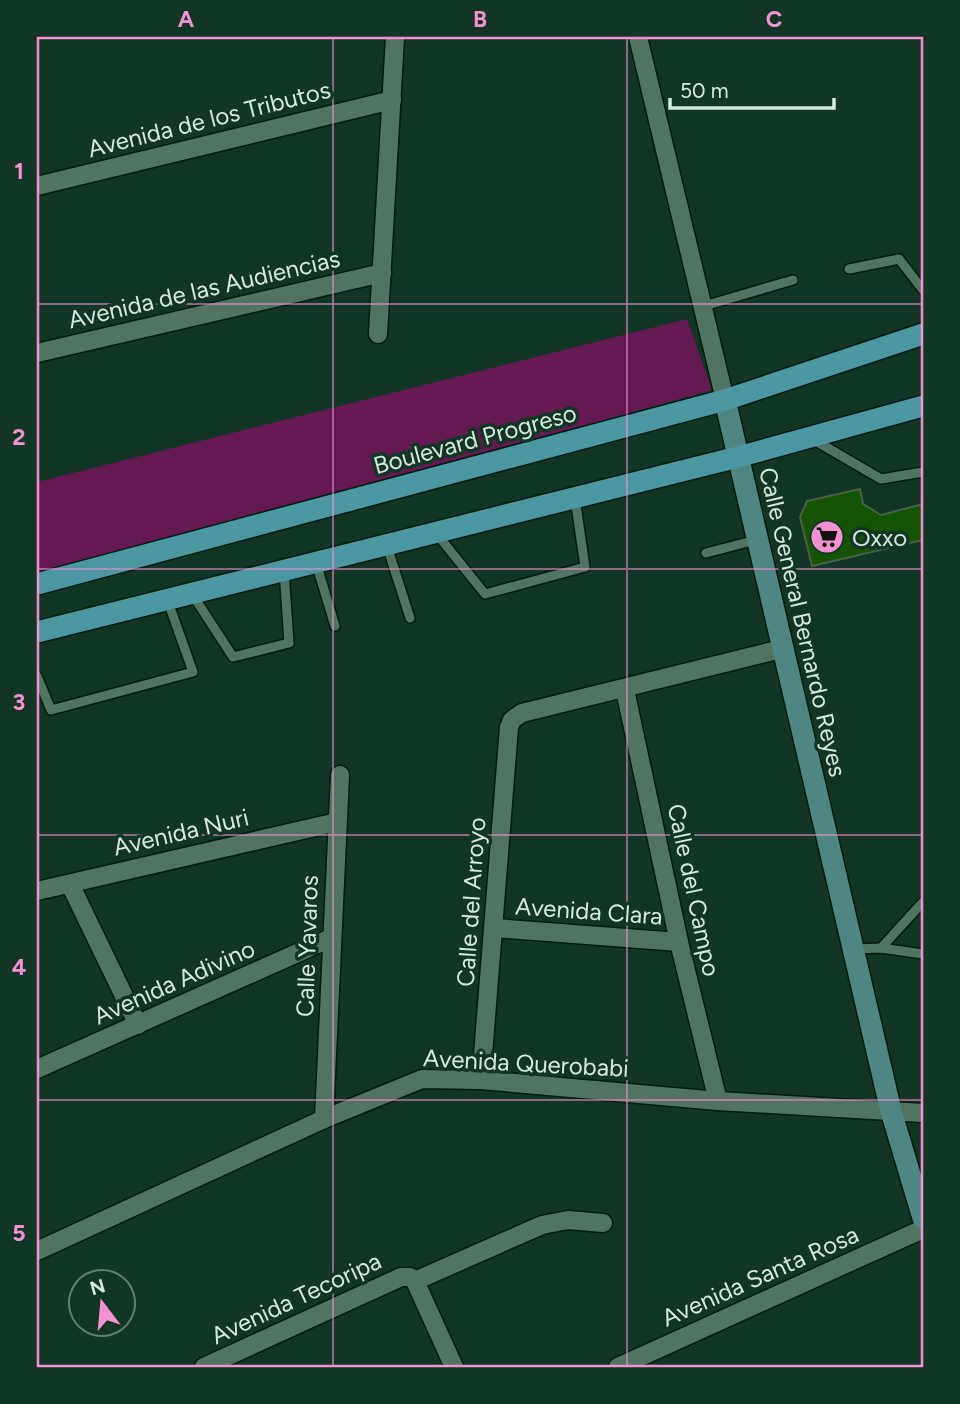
<svg xmlns="http://www.w3.org/2000/svg" width="960" height="1404" font-family="Figtree,sans-serif">
<style>
.green{fill:#641950}
.building{fill:#135302;stroke:#496045;stroke-width:2}
.lines{fill:none;stroke-linecap:round;stroke-linejoin:round}
.lane-casing{stroke:#021c10;stroke-width:12}
.street-casing{stroke:#021c10;stroke-width:21}
.secondary-casing{stroke:#021c10;stroke-width:24}
.primary-casing{stroke:#021c10;stroke-width:24}
.lane{stroke:#507461;stroke-width:9}
.street{stroke:#507461;stroke-width:18}
.secondary{stroke:#4e8681;stroke-width:21}
.primary{stroke:#4b97a2;stroke-width:21}
.grid{fill:none;stroke:#f491d3;stroke-width:2;stroke-opacity:0.55}
.labels{text-anchor:middle;dominant-baseline:central;stroke-width:7;stroke-linejoin:round;paint-order:stroke}
.street-label{font-size:24px;fill:#d5e9dd;stroke:#123625}
.poi-label{font-size:24px;fill:#d5e9dd;stroke:#123625;text-anchor:start}
.neatline{fill:none;stroke:#f491d3;stroke-width:2.5}
.grid-label{font-size:23px;text-anchor:middle;font-weight:bold;fill:#f491d3}
</style>
<rect width="100%" height="100%" fill="#123625"/>
<path class="green" d="M687 319 712 390 37 581V482Z"/>
<path class="building" d="M860 489 863 504 881 515 923 504V540L812 566 800 517 807 501Z"/>
<g class="lines">
<defs>
<g id="lane">
<path d="M849 269 899 259 923 290"/>
<path d="M704 306 793 280"/>
<path d="M814 440 881 479 923 472"/>
<path d="M436 533 485 594 585 567 575 498"/>
<path d="M387 546 410 618"/>
<path d="M706 553 756 540"/>
<path d="M316 563 335 626"/>
<path d="M192 594 233 657 289 643 284 570"/>
<path d="M37 676 51 710 193 672 167 599"/>
<path d="M881 948 923 902"/>
<path d="M855 949 881 948 923 954"/>
</g>
<g id="street">
<path d="M638 37 725 400"/>
<path d="M37 186 392 100"/>
<path d="M378 334 395 37"/>
<path d="M37 353 382 273"/>
<path d="M625 690 679 942 718 1101"/>
<path d="M70 884 138 1025"/>
<path d="M37 891 337 822"/>
<path d="M495 928 679 942"/>
<path d="M37 1069 331 938"/>
<path d="M481 1080 509 727 512 720 522 713 781 649"/>
<path d="M324 1119 340 775"/>
<path d="M37 1251 324 1119 422 1079 481 1080 718 1101 923 1113"/>
<path d="M415 1281 542 1225 568 1220 603 1223"/>
<path d="M204 1367 401 1277H410L415 1281 454 1367"/>
<path d="M618 1367 923 1229"/>
</g>
<path id="secondary" d="M725 400 891 1111 923 1218"/>
<g id="primary">
<path d="M37 584 725 400 923 334"/>
<path d="M37 632 738 457 923 406"/>
</g>
</defs>
<use href="#lane" class="lane-casing"/>
<use href="#street" class="street-casing"/>
<use href="#secondary" class="secondary-casing"/>
<use href="#primary" class="primary-casing"/>
<use href="#lane" class="lane"/>
<use href="#street" class="street"/>
<use href="#secondary" class="secondary"/>
<use href="#primary" class="primary"/>
</g>
<path class="grid" d="M333 37V1367M627 37V1367M37 304H923M37 569H923M37 835H923M37 1100H923"/>
<defs>
<symbol id="supermarket-disc" viewBox="-11 -11 22 22"><circle r="9.5" fill="#f491d3" stroke="#123625"/><path d="M-6-5.5h2.5l.6 2H6L4.5 2H-2.5L-4.4-4H-6ZM-1.5 3.2a1.3 1.3 0 1 0 .1 0ZM3 3.2a1.3 1.3 0 1 0 .1 0Z" fill="#111"/></symbol>
</defs>
<g fill-rule="evenodd">
<use href="#supermarket-disc" x="808" y="518" width="38" height="38"/>
</g>
<g class="labels">
<g class="street-label">
<text transform="translate(209 119) rotate(-14)">Avenida de los Tributos</text>
<text transform="translate(204 289) rotate(-13)">Avenida de las Audiencias</text>
<text transform="translate(475 439) rotate(-15)">Boulevard Progreso</text>
<text transform="translate(803 622) rotate(77)">Calle General Bernardo Reyes</text>
<text transform="translate(181 832) rotate(-13)">Avenida Nuri</text>
<text transform="translate(694 890) rotate(78)">Calle del Campo</text>
<text transform="translate(471 902) rotate(-86)">Calle del Arroyo</text>
<text transform="translate(589 911) rotate(4)">Avenida Clara</text>
<text transform="translate(307 946) rotate(-88)">Calle Yavaros</text>
<text transform="translate(174 982) rotate(-24)">Avenida Adivino</text>
<text transform="translate(526 1063) rotate(3)">Avenida Querobabi</text>
<text transform="translate(760 1276) rotate(-24)">Avenida Santa Rosa</text>
<text transform="translate(296 1298) rotate(-25)">Avenida Tecoripa</text>
</g>
<g class="poi-label">
<text x="852" y="537">Oxxo</text>
</g>
</g>
<rect width="960" height="1404" fill="none" stroke="#123625" stroke-width="77"/>
<g transform="translate(102 1303) rotate(344)"><circle r="33" fill="#123625" stroke="#607e6f" stroke-width="2"/>
<path d="M0-5L12 26L0 18L-12 26Z" fill="#f491d3"/>
<text y="-10" font-size="19" font-weight="bold" text-anchor="middle" fill="#d5e9dd">N</text>
</g>
<path d="M670 98v10h164v-10" fill="none" stroke="#d5e9dd" stroke-width="3.5"/>
<text x="680" y="98" font-size="21" fill="#d5e9dd" stroke="#123625" stroke-width="5" paint-order="stroke">50 m</text>
<rect x="38" y="38" width="884" height="1328" class="neatline"/>
<g class="grid-label">
<text x="186" y="27">A</text>
<text x="480" y="27">B</text>
<text x="774" y="27">C</text>
<text x="19" y="179">1</text>
<text x="19" y="445">2</text>
<text x="19" y="710">3</text>
<text x="19" y="975">4</text>
<text x="19" y="1241">5</text>
</g>
</svg>
